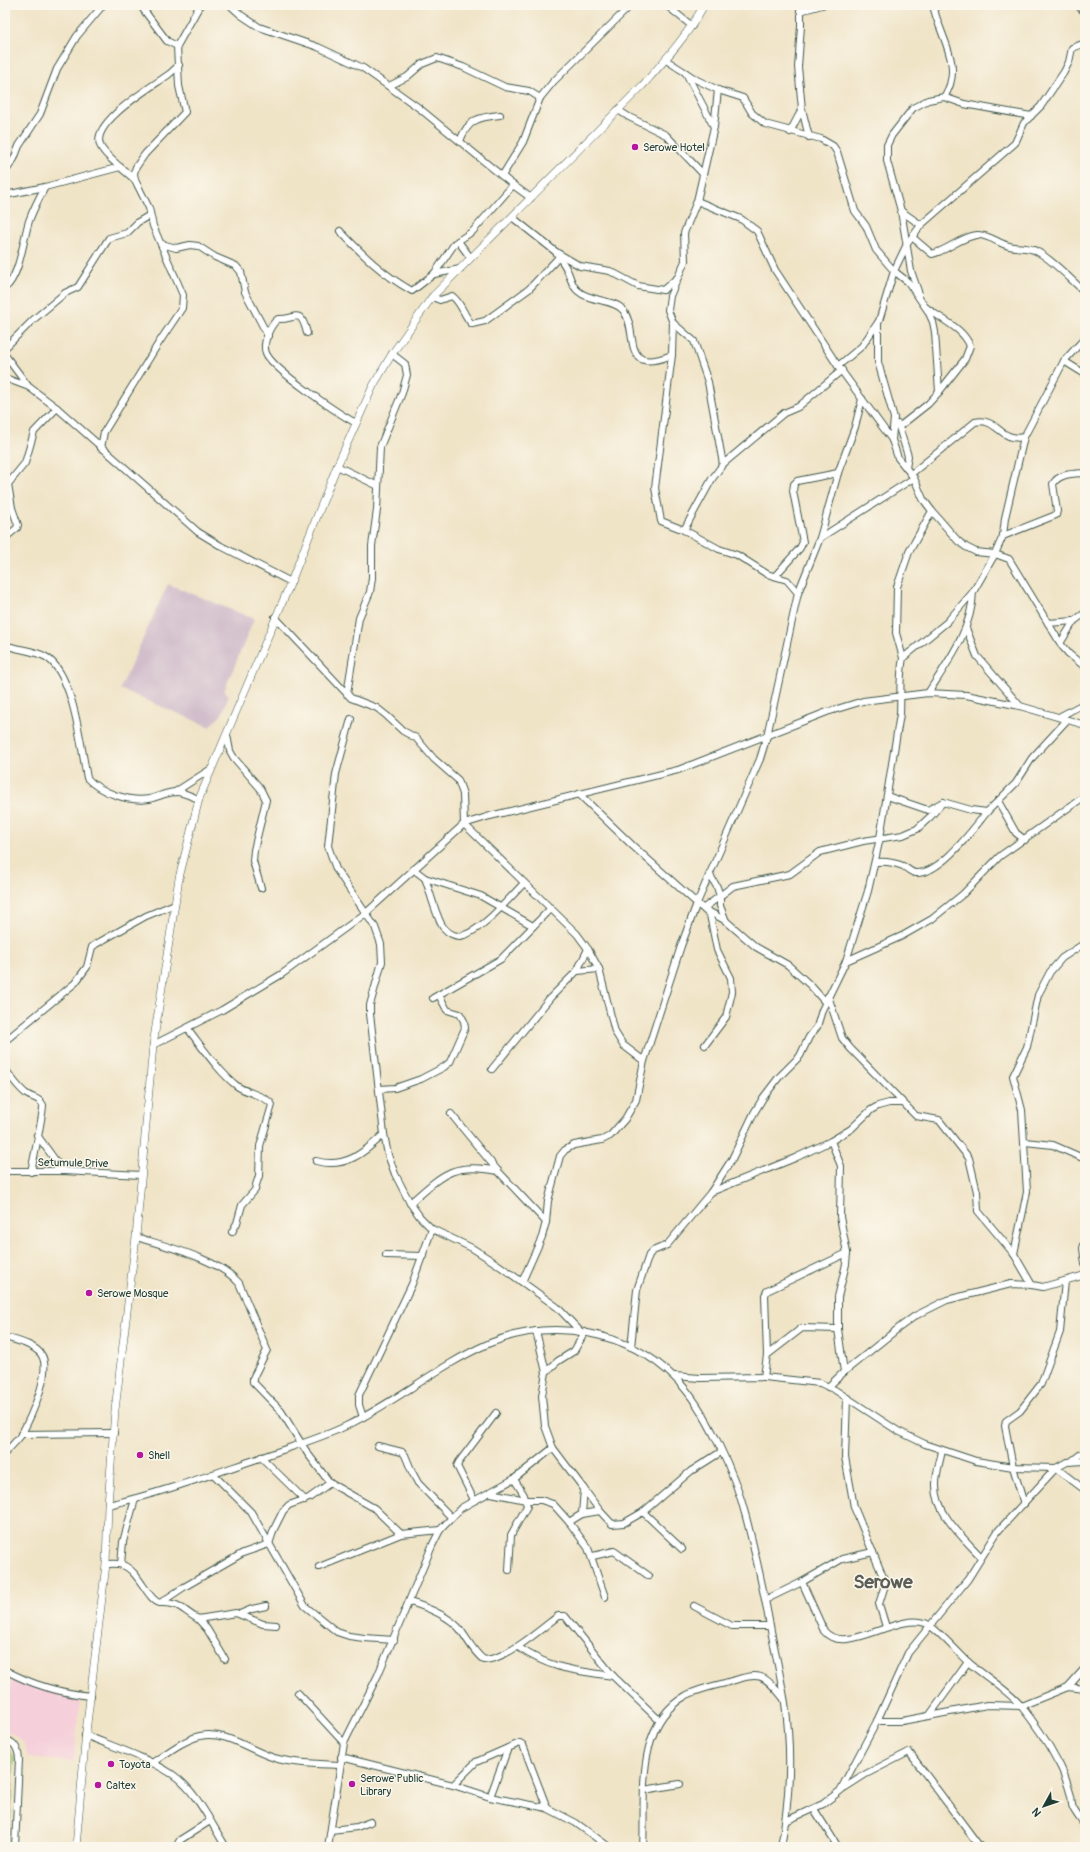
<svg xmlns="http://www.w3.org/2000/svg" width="1090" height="1852" font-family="Pangolin,sans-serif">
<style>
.built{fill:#f5cfda}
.industrial{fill:#d1bdcb}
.green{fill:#b4da83;stroke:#6a8c5c}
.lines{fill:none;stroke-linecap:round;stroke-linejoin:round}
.minor-casing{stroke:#3e564a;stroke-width:8}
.major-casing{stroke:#3e564a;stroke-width:8}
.minor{stroke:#fff;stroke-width:6}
.major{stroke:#fff;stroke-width:7}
.poi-dot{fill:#b5179e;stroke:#fbf7ec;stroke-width:1.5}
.labels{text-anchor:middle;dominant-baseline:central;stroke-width:3;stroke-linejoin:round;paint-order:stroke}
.poi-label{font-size:11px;fill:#1f3d34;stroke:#fbf7ec;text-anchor:start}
.street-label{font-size:11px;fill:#1f3d34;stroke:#fbf7ec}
.town-label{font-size:19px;font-weight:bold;fill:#5d5e57;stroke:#fbf7ec}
</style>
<rect width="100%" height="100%" fill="#fbf7ec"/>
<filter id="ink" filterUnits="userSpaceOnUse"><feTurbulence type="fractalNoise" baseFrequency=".025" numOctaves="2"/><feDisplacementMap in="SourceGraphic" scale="8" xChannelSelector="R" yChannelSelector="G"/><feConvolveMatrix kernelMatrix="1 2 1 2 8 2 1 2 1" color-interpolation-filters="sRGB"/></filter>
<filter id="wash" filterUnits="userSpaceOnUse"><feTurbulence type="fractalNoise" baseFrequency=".012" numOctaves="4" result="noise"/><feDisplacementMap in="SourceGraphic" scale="16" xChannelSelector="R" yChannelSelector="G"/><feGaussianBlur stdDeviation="0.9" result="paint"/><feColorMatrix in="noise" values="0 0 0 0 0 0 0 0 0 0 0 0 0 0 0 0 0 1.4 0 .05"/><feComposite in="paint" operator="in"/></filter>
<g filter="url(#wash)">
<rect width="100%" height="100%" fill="#f0e4c7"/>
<path class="built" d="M14 1678 80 1699 74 1762 28 1758 25 1745 17 1736 5 1731V1695Z"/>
<path class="industrial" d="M168 584 254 619 224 691 229 695 222 714 210 727 120 689Z"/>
<path class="green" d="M5 1745 7 1746 14 1758 9 1847 5 1846Z"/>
</g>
<g filter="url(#ink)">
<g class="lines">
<defs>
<g id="minor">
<path d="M140 5 167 41 177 46"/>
<path d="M230 5 241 15 259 27 318 47 363 68 419 108 513 185 531 198"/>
<path d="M666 5 692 26"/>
<path d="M1077 5 1085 12"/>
<path d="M800 11 822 5"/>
<path d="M666 60 697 80 718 90 714 127 708 153 697 201 684 233 685 261 670 296 668 310 673 323 672 355 655 488 661 521 684 530 719 549 737 555 767 574 787 580 798 593"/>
<path d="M686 73 713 125"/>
<path d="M389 86 407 77 422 64 437 58 463 67 505 87 529 91 540 98"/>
<path d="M718 90 743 98 752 113 765 124 821 139 833 146 837 152 855 211 866 226 876 250 894 271 908 282 928 311 933 322 935 332 939 392 928 404 900 426"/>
<path d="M944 97 964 104 1031 116"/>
<path d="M802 109 809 137"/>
<path d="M618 110 629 117 666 135 703 174"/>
<path d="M790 132 802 109 798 67 801 26V5"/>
<path d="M460 141C468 119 479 117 500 115"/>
<path d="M5 172 14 159 19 146 40 114 57 69 77 36 103 5"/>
<path d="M502 176 523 142 540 98 553 82 631 5"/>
<path d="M135 180C126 171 104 156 100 145 91 122 153 86 168 75 172 72 176 68 179 65"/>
<path d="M5 195 45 187 120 167"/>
<path d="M697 201 741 219 757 231 775 270 838 366 892 440 898 458 914 478 923 499 932 511 958 541 966 547 976 552 995 554 1009 559 1062 646 1069 654 1085 667"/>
<path d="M901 211 921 225"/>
<path d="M512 217 556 252 580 266 610 271 638 286 663 290"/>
<path d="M340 231C364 256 382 274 412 291L434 274 455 243 473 231 513 185"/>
<path d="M912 237 932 254C949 250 960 237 977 235 987 234 997 242 1006 245 1016 249 1027 246 1036 251 1051 258 1072 281 1085 292"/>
<path d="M458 241 470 257"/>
<path d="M162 244 176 248 190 245 198 246 215 257 236 266 241 272 245 292 268 336"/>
<path d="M556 252C559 258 564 263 567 270 571 278 571 285 578 291 590 302 614 299 623 310 635 326 628 348 640 358 648 364 664 358 672 355"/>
<path d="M434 274 460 269"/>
<path d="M5 288C20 276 23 240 29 221 33 210 39 198 45 187"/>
<path d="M663 290 677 278"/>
<path d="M919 294 911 271 901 211 887 161V145L892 135 913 108 928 100 944 97C965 66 939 36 933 5"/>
<path d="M432 297 440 300 452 296C462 303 464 317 472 324L485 321 529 289 559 257"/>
<path d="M927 308C942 320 963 328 970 346L965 359 939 392"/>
<path d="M673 323 694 341 708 382 723 464"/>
<path d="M878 323V362L894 418 892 440"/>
<path d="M307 333C300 306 296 320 278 319 270 325 262 343 266 353 272 369 339 414 356 423"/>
<path d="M5 348 33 320 65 293 78 287 109 238 127 233 138 222 150 215"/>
<path d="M5 355 28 386"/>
<path d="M1064 361 1085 374"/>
<path d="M838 366 862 346 879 321 894 271 907 244 921 225 1015 143 1024 123 1041 106 1064 72 1069 62 1072 48 1085 43"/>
<path d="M5 378 29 387 57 408 198 532 221 546 291 582"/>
<path d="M898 424 908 456 906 468"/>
<path d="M101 448 104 432 158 344 182 308 183 295 153 226 149 208 135 180 134 173 136 167 145 154 185 112 179 86 177 46 200 5"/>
<path d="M337 466 376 485"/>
<path d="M911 474 975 422C998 417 999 442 1024 437"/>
<path d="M684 530 712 479 723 464 784 413 798 407 842 370"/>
<path d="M1003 536 1056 515 1057 511 1053 484C1059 473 1074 474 1085 473"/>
<path d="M5 538 17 528 18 525 12 508 8 484 25 463 34 432 57 408"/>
<path d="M820 538 914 478"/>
<path d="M775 576 800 548 803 542 793 491 794 484 797 481 838 473"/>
<path d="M275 617 351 698 377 708 387 716 403 731 416 738 434 759 458 780 463 794 464 824 577 934 588 949 599 969 615 1032 623 1045 644 1061"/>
<path d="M1048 623 1074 621"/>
<path d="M966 628 977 656 1020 706"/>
<path d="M1061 642 1074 621 1085 613"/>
<path d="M5 645C18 650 34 650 46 657 74 674 81 748 87 778 100 793 130 802 149 799 158 797 167 792 176 792 184 792 192 797 199 799"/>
<path d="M903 658 896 633 897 587 909 552 932 511"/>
<path d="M928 693C948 662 972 630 973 592"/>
<path d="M347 694 359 618 370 592 372 578V546L377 510 380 447 402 393 407 375 405 364 392 354"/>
<path d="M1059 717 1085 703"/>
<path d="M351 719 336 774 328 846 336 869 375 927 381 944 382 962 370 1005V1014L384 1134 388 1155 395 1174 410 1203 420 1217 432 1229 472 1248 497 1264 557 1307 580 1331"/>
<path d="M227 735 230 751 234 758 260 788 266 800 254 850 253 861 261 888"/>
<path d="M175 792 211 769"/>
<path d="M579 794 633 846 710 915 717 950 731 978 732 992 726 1017 705 1045"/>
<path d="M887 796 928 810 943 802 971 810 987 812 998 801 1016 833 1025 840"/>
<path d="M998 801 1016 783 1032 758 1067 720"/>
<path d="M876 862C885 861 893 862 903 866 907 868 911 873 916 873 941 874 972 830 987 812"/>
<path d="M413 869 425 878 481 896 533 926"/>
<path d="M710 875 717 887 720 896 733 886 790 874 820 852 863 841 903 835 917 829 931 816 943 802"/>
<path d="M425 878C430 891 436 917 443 927 448 933 456 938 464 935 482 930 510 898 524 883"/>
<path d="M720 896V906L726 921"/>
<path d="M704 908 720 896"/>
<path d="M708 911 726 921 756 947 788 965 811 986 825 1002"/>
<path d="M846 961 902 936 932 919 963 894 1000 856 1085 796"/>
<path d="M577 971 599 969"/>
<path d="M828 996 842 1038 850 1048 916 1116 939 1120 969 1158 977 1192 978 1211 1014 1254 1032 1285"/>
<path d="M433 998 501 959 551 908"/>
<path d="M188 1029C202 1047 219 1072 237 1086 245 1092 269 1097 272 1105L260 1146 259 1176 256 1185 255 1190 242 1205 237 1223 232 1232"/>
<path d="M5 1041 75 983 87 967 92 947 96 944 146 916 175 904"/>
<path d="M153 1045 222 1010 282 974 366 913 464 824 490 816 678 770 827 712 863 701 928 693 966 695 1020 706 1085 725"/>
<path d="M5 1069C10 1076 21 1091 28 1095 33 1098 40 1098 43 1105 44 1109 33 1162 31 1172"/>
<path d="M492 1069 550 998 577 971 588 949"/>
<path d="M380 1089 395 1088 421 1079 444 1067 450 1062 465 1028 464 1021 460 1014 447 1010 439 995"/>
<path d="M451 1114 498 1171 546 1222"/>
<path d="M37 1135 63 1171"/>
<path d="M831 1141 841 1166 840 1217 847 1253 846 1264 838 1297V1329L844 1372"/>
<path d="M1025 1142 1053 1145 1085 1159"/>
<path d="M316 1161C345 1169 364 1153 384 1134"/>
<path d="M5 1171H63L141 1175"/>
<path d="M711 1192 795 1158 831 1141 851 1129 871 1110 878 1106 889 1103H902"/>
<path d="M410 1203C443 1174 453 1162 498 1171"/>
<path d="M136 1237C165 1246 219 1259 239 1283L267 1350 253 1378V1382L281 1411 308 1454 330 1483 374 1508 401 1534 440 1530"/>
<path d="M1085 1242 1083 1248 1085 1264"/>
<path d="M1014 1254 1027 1192 1022 1110 1013 1076 1027 1047 1038 995 1050 972 1062 958 1085 943"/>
<path d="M386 1255 423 1256"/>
<path d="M522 1282 542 1237 546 1222 548 1201 560 1156 565 1150 574 1145 602 1140 610 1136 625 1119 636 1100 644 1061 681 946 697 903 760 759 767 736 798 593 820 538 838 473 855 427 862 399"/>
<path d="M536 1331 546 1372 542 1396 545 1426 553 1448 584 1489 582 1514"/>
<path d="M5 1337C17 1341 33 1344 41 1354 53 1370 30 1419 21 1435 17 1441 10 1447 5 1453"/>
<path d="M631 1347 637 1290 649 1255 653 1251 667 1245 711 1192 732 1159 754 1113 763 1098 779 1077 800 1056 809 1037 817 1027 822 1010 846 961 868 891 880 838 900 714C901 695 899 677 903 658L947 622 973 592 995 554 1003 536 1005 518 1024 437 1064 361 1085 338"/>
<path d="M767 1355 802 1328 838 1329"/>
<path d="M546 1372 558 1361 574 1351 585 1332"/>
<path d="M674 1376 700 1378 764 1377 820 1383 835 1390 898 1431 925 1444 976 1461 1013 1467 1056 1468 1085 1490"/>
<path d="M764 1377 767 1355 765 1295 767 1291 847 1253"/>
<path d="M828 1387 844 1372 900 1327 915 1316 947 1300 1011 1284 1032 1285 1043 1287 1085 1275"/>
<path d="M847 1398 845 1457 851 1490 854 1507 884 1579 885 1585 879 1604 886 1627"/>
<path d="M363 1417 359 1405V1395L412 1284 432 1229"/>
<path d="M21 1434 114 1433"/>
<path d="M378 1446 402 1452 405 1455 412 1472 418 1483 451 1517"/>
<path d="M942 1451C940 1461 936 1473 936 1484 935 1514 963 1537 981 1557"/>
<path d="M261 1457 305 1500"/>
<path d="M1072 1461 1085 1451"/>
<path d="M213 1474 251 1512 305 1606 337 1632 349 1636 364 1638 394 1640"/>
<path d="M584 1489 600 1511 612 1524 624 1523 643 1512 682 1549"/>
<path d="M491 1493 526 1500H541L553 1504 569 1522 588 1548 605 1597"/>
<path d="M474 1500 457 1466 459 1462 496 1413"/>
<path d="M1024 1504 1013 1467 1005 1426 1006 1421 1020 1411 1041 1384 1060 1332 1065 1281"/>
<path d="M108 1505C158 1494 207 1476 257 1459 286 1448 317 1440 346 1426 396 1402 439 1365 490 1343 553 1317 629 1331 676 1379 706 1408 736 1477 746 1517 756 1555 764 1593 771 1631 776 1655 781 1679 785 1703 792 1751 790 1799 781 1847"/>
<path d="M643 1512 691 1471 721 1452"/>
<path d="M569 1522 582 1514 600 1511"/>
<path d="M1085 1539V1574"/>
<path d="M269 1544 274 1529 283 1511 289 1505 309 1498 330 1483"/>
<path d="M593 1556 614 1551 649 1576"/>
<path d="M106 1564C111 1564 117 1563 122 1565 139 1570 147 1600 160 1603L184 1587 243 1553 269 1544"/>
<path d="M121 1564 123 1542 135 1499"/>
<path d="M319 1567 401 1534"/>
<path d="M509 1570 511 1535 527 1506 524 1495 514 1479"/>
<path d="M802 1582 824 1631C845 1657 896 1613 925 1623 936 1627 958 1653 968 1662 984 1676 1008 1690 1021 1706 1035 1723 1048 1743 1058 1762 1064 1772 1068 1785 1071 1796 1072 1800 1071 1804 1073 1808 1076 1814 1081 1820 1085 1826"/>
<path d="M765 1600 802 1582 842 1559 873 1552"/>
<path d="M410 1602C426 1607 447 1615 459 1628 467 1638 473 1652 484 1660 507 1659 540 1630 558 1616H565L613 1676 659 1720"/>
<path d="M161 1603C180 1602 183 1611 198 1619L236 1613 263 1624 276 1625"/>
<path d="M694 1606 732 1626H770"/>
<path d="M240 1614 252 1609 266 1606"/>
<path d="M198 1619 207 1629 225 1659"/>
<path d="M518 1647C552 1670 574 1670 613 1676"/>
<path d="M5 1670C32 1685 61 1693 91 1696"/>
<path d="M1068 1687 1085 1668"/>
<path d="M298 1693 344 1743"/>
<path d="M929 1716 968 1662"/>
<path d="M877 1721H902L987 1705 1021 1706 1068 1687 1085 1689"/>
<path d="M85 1735C114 1747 146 1757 172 1774 196 1790 211 1823 226 1847"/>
<path d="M5 1739C15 1743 18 1748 19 1759L15 1847"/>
<path d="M341 1757 453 1785 490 1797 547 1808 576 1823 609 1847"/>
<path d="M152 1763C166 1754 183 1740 200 1736 227 1730 253 1753 278 1759 298 1764 319 1764 339 1765"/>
<path d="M453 1785 476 1762 508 1748"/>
<path d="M644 1790 680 1784"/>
<path d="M841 1790 866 1774 909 1752 980 1847"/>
<path d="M490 1797 508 1748 520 1743 523 1745 547 1808"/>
<path d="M814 1809 838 1847"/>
<path d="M786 1821 823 1804 840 1791 877 1721 908 1653 968 1579 998 1531 1056 1468 1067 1462 1085 1461"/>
<path d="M331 1830 357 1827 370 1822"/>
<path d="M176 1847 180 1840 210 1821"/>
<path d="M328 1847 344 1743 378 1675 432 1546 440 1530 461 1508 514 1479 553 1448"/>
<path d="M643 1847C646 1796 633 1725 687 1695 699 1689 713 1686 725 1683 759 1673 761 1670 784 1699"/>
</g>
<path id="major" d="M76 1847 86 1732 106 1564 108 1505 115 1410 136 1237 153 1045 179 878 199 799 291 582 337 466 373 386 392 354 432 297 643 85C665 60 688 35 704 5"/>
</defs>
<use href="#minor" class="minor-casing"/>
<use href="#major" class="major-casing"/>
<use href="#minor" class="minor"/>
<use href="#major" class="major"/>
</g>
</g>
<g class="poi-dot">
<circle cx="635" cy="147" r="4"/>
<circle cx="89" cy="1293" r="4"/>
<circle cx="140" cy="1455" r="4"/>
<circle cx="111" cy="1764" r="4"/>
<circle cx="352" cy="1784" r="4"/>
<circle cx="98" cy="1785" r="4"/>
</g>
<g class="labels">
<g class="poi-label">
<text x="643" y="147">Serowe Hotel</text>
<text x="97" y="1293">Serowe Mosque</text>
<text x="148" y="1455">Shell</text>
<text x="119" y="1764">Toyota</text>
<text x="360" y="1778">Serowe Public<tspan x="360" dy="13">Library</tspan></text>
<text x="106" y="1785">Caltex</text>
</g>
<g class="street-label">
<text transform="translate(73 1163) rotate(1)">Setumule Drive</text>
</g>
<g class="town-label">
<text x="883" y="1582">Serowe</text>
</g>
</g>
<rect width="1090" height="1852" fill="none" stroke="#fbf7ec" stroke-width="20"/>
<g transform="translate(1044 1806) rotate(230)" stroke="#fbf7ec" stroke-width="3" paint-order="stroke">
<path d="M0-3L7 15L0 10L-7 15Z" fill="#1f3d34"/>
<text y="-6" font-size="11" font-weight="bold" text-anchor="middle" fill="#1f3d34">N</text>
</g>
</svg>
